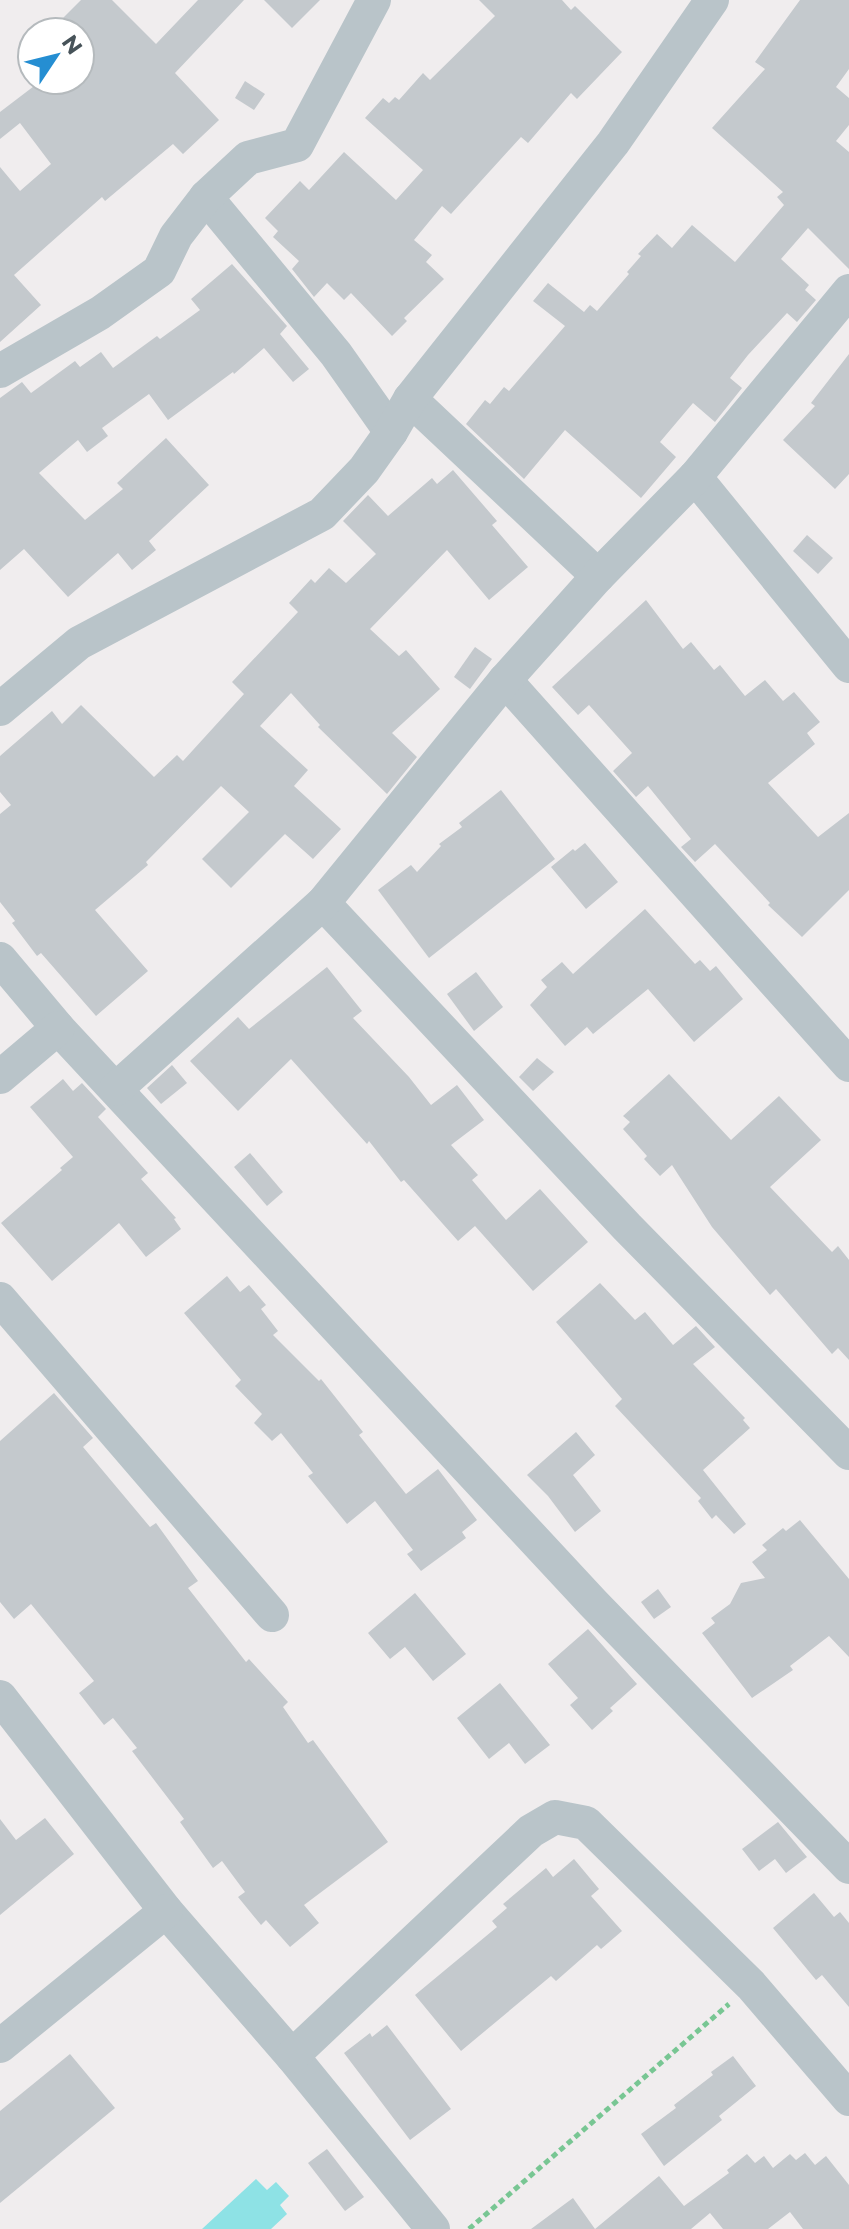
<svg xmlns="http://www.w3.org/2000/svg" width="849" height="2229" font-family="Montserrat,sans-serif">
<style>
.water{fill:#8ee2e5}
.building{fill:#c4c9cd}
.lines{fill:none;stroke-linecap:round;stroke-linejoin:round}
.path{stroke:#78c693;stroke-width:5;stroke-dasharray:6 4;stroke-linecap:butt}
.minor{stroke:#b9c4c9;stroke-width:34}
</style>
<rect width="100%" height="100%" fill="#f0edee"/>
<path class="water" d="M256 2179 267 2190 276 2182 289 2196 280 2205 287 2214 271 2229H202Z"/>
<g class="building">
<path d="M81 0H112L156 44 198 0H244L175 73 219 120 183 154 173 144 105 201 102 197 14 275 41 305 0 342V167L20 191 51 164 20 123 0 139V112L42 80H80V32H49Z"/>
<path d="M264 0H320L292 28Z"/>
<path d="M479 0H562L571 10 575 6 622 52 577 99 571 93 528 143 521 137 451 214 442 206 414 240 432 255 426 262 444 279 404 318 407 321 392 336 351 293 344 300 327 283 314 297 292 269 299 261 273 237 278 231 265 218 300 181 309 190 344 152 396 200 423 170 365 118 383 98 389 103 395 97 399 100 423 73 430 80 495 16Z"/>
<path d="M800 0H849V69L836 87 849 98V125L836 141 849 152V269L808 228 781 259 809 285 805 290 816 300 797 322 787 313 748 355 730 378 742 388 715 422 693 403 660 442 676 457 641 498 565 430 524 479 466 424 485 400 490 404 504 387 509 391 565 326 533 301 548 283 584 312 590 305 597 311 629 274 627 272 641 256 638 254 657 234 672 248 692 225 735 262 784 205 777 197 783 192 712 128 765 69 755 62Z"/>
<path d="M245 81 265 94 254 110 235 98Z"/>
<path d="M232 264 287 326 280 334 309 369 293 382 264 348 234 374 233 372 168 420 149 394 102 428 108 436 87 452 78 440 39 473 85 520 123 489 117 483 166 438 209 485 149 541 156 550 132 570 118 553 68 597 24 549 0 570V398L22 382 31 393 75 361 80 367 101 352 113 368 157 336 160 339 200 310 191 299Z"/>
<path d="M849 354V474L835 489 783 440 815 406 811 403Z"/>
<path d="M453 470 497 521 492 525 528 567 489 600 447 550 370 629 399 656 406 650 440 689 392 733 417 757 387 794 318 727 320 725 291 693 260 726 308 770 294 786 341 829 313 859 285 834 231 888 202 859 249 812 221 786 146 862 148 865 95 910 148 971 96 1016 41 953 37 956 12 923 15 921 0 902V814L11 805 0 792V756L52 711 62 724 81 705 154 777 177 755 183 761 244 694 232 682 298 612 289 603 311 579 315 583 329 568 346 583 376 554 343 521 368 495 388 516 432 478 437 484Z"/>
<path d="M807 535 833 558 818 574 793 551Z"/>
<path d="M646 600 683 649 691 642 714 670 720 665 745 696 765 680 783 701 794 692 820 722 807 733 815 744 768 783 818 837 849 813V890L802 937 768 905 770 903 715 844 695 862 681 847 691 839 648 786 636 797 613 771 632 753 589 705 578 715 552 687Z"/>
<path d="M475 647 492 659 470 689 454 677Z"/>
<path d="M501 790 555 859 429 958 378 890 411 865 417 872 441 846 439 844 462 827 459 823Z"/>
<path d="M585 843 618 882 586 909 551 867 573 849 575 851Z"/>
<path d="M645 909 695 964 700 960 710 971 716 966 743 999 694 1042 648 989 593 1034 587 1027 565 1046 530 1005 547 987 541 980 562 962 573 974Z"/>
<path d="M327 967 362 1011 353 1018 409 1077 431 1105 457 1085 484 1120 451 1145 478 1175 472 1180 506 1220 540 1189 588 1242 533 1291 475 1226 458 1241 404 1180 401 1182 369 1141 367 1144 291 1059 238 1111 190 1061 238 1017 249 1029Z"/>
<path d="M476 972 503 1007 474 1031 447 994Z"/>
<path d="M537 1058 554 1072 533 1091 519 1077Z"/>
<path d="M172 1065 187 1083 161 1104 147 1088Z"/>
<path d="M669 1074 731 1140 779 1096 821 1140 770 1187 832 1252 838 1246 849 1260V1360L838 1348 832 1354 776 1289 770 1295 712 1227 672 1165 660 1176 644 1159 647 1156 623 1129 630 1122 623 1116Z"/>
<path d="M63 1079 73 1091 82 1083 106 1109 98 1117 148 1173 141 1179 176 1218 174 1219 181 1229 146 1257 119 1223 52 1281 1 1223 62 1170 60 1168 73 1157 30 1107Z"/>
<path d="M250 1153 283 1192 267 1206 234 1167Z"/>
<path d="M227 1276 240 1292 249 1285 266 1305 261 1309 278 1331 273 1335 319 1381 321 1379 363 1432 359 1435 406 1494 438 1469 477 1520 462 1532 466 1538 421 1571 407 1554 413 1550 375 1501 347 1524 308 1476 313 1473 281 1433 272 1441 254 1423 262 1414 235 1386 241 1380 184 1313Z"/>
<path d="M600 1283 635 1320 645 1312 673 1345 696 1326 715 1347 693 1364 745 1418 743 1420 750 1428 703 1470 746 1524 734 1534 716 1515 712 1519 698 1501 701 1498 615 1406 622 1399 556 1322Z"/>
<path d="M54 1393 93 1438 83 1447 150 1527 156 1523 198 1581 188 1588 246 1662 249 1659 288 1702 283 1707 308 1743 313 1740 388 1842 304 1905 319 1923 290 1947 266 1920 261 1925 238 1897 245 1892 222 1861 213 1868 180 1822 184 1819 132 1751 137 1748 113 1718 104 1725 79 1693 94 1681 31 1604 14 1619 0 1602V1441Z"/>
<path d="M576 1432 595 1455 573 1475 601 1511 575 1532 548 1496 527 1475Z"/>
<path d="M800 1520 849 1579V1657L829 1636 790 1666 793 1670 752 1698 702 1633 715 1623 711 1618 730 1604 741 1583 765 1578 752 1562 767 1550 762 1545 783 1528 786 1531Z"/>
<path d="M658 1589 671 1607 654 1619 641 1602Z"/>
<path d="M415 1593 466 1654 433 1681 405 1647 390 1659 368 1633Z"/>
<path d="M588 1629 637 1684 610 1708 613 1711 592 1730 570 1705 578 1698 548 1664Z"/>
<path d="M500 1683 550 1745 525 1764 509 1743 489 1759 457 1718Z"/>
<path d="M45 1818 74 1854 0 1915V1819L16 1840Z"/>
<path d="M778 1822 807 1857 786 1873 775 1859 759 1871 742 1849Z"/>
<path d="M574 1859 599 1889 591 1896 622 1931 601 1949 597 1945 556 1981 551 1976 461 2051 415 1995 497 1927 492 1921 507 1908 503 1904 546 1868 553 1877Z"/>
<path d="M814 1893 834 1917 840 1912 849 1923V2007L822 1975 816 1980 773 1928Z"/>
<path d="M387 2025 451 2109 410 2140 344 2053 370 2033 372 2037Z"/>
<path d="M70 2054 115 2108 0 2203V2111Z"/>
<path d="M733 2056 756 2086 719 2116 722 2120 664 2166 641 2134 676 2108 674 2105 713 2075 711 2072Z"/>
<path d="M327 2149 364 2197 345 2211 308 2163Z"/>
<path d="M805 2153 815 2165 826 2156 849 2185V2229H803L790 2212 768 2229H723L710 2213 691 2229H531L573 2198 595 2229 659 2176 684 2206 729 2173 727 2170 747 2154 755 2163 764 2156 773 2168 790 2154 796 2160Z"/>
</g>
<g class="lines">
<path class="path" d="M469 2229 729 2004"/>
<g class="minor">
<path d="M206 197 336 354 391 432"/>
<path d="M0 371 100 313 159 271 176 236 206 197 248 158 297 145 374 0"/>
<path d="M410 399 598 576"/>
<path d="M695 477 849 666"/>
<path d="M505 680 849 1065"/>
<path d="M0 709 79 643 322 514 364 470 391 432 410 399 613 143 712 0"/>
<path d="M323 903 627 1227 849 1453"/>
<path d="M0 959 58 1028 593 1603 849 1867"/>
<path d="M0 1077 58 1028"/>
<path d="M116 1089 323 903 505 680 598 576 695 477 849 291"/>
<path d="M0 1299 272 1615"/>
<path d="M0 1697 166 1911 292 2056 433 2229"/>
<path d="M0 2046 166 1911"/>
<path d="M292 2056 531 1831 555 1817 586 1823 751 1985 849 2099"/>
</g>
</g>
<g transform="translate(56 56) rotate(55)"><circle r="38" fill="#ffffff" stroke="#b5babd" stroke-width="2"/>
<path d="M0-6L14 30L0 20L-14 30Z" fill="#258ed2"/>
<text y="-12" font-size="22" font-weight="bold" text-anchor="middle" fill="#475359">N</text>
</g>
</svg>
